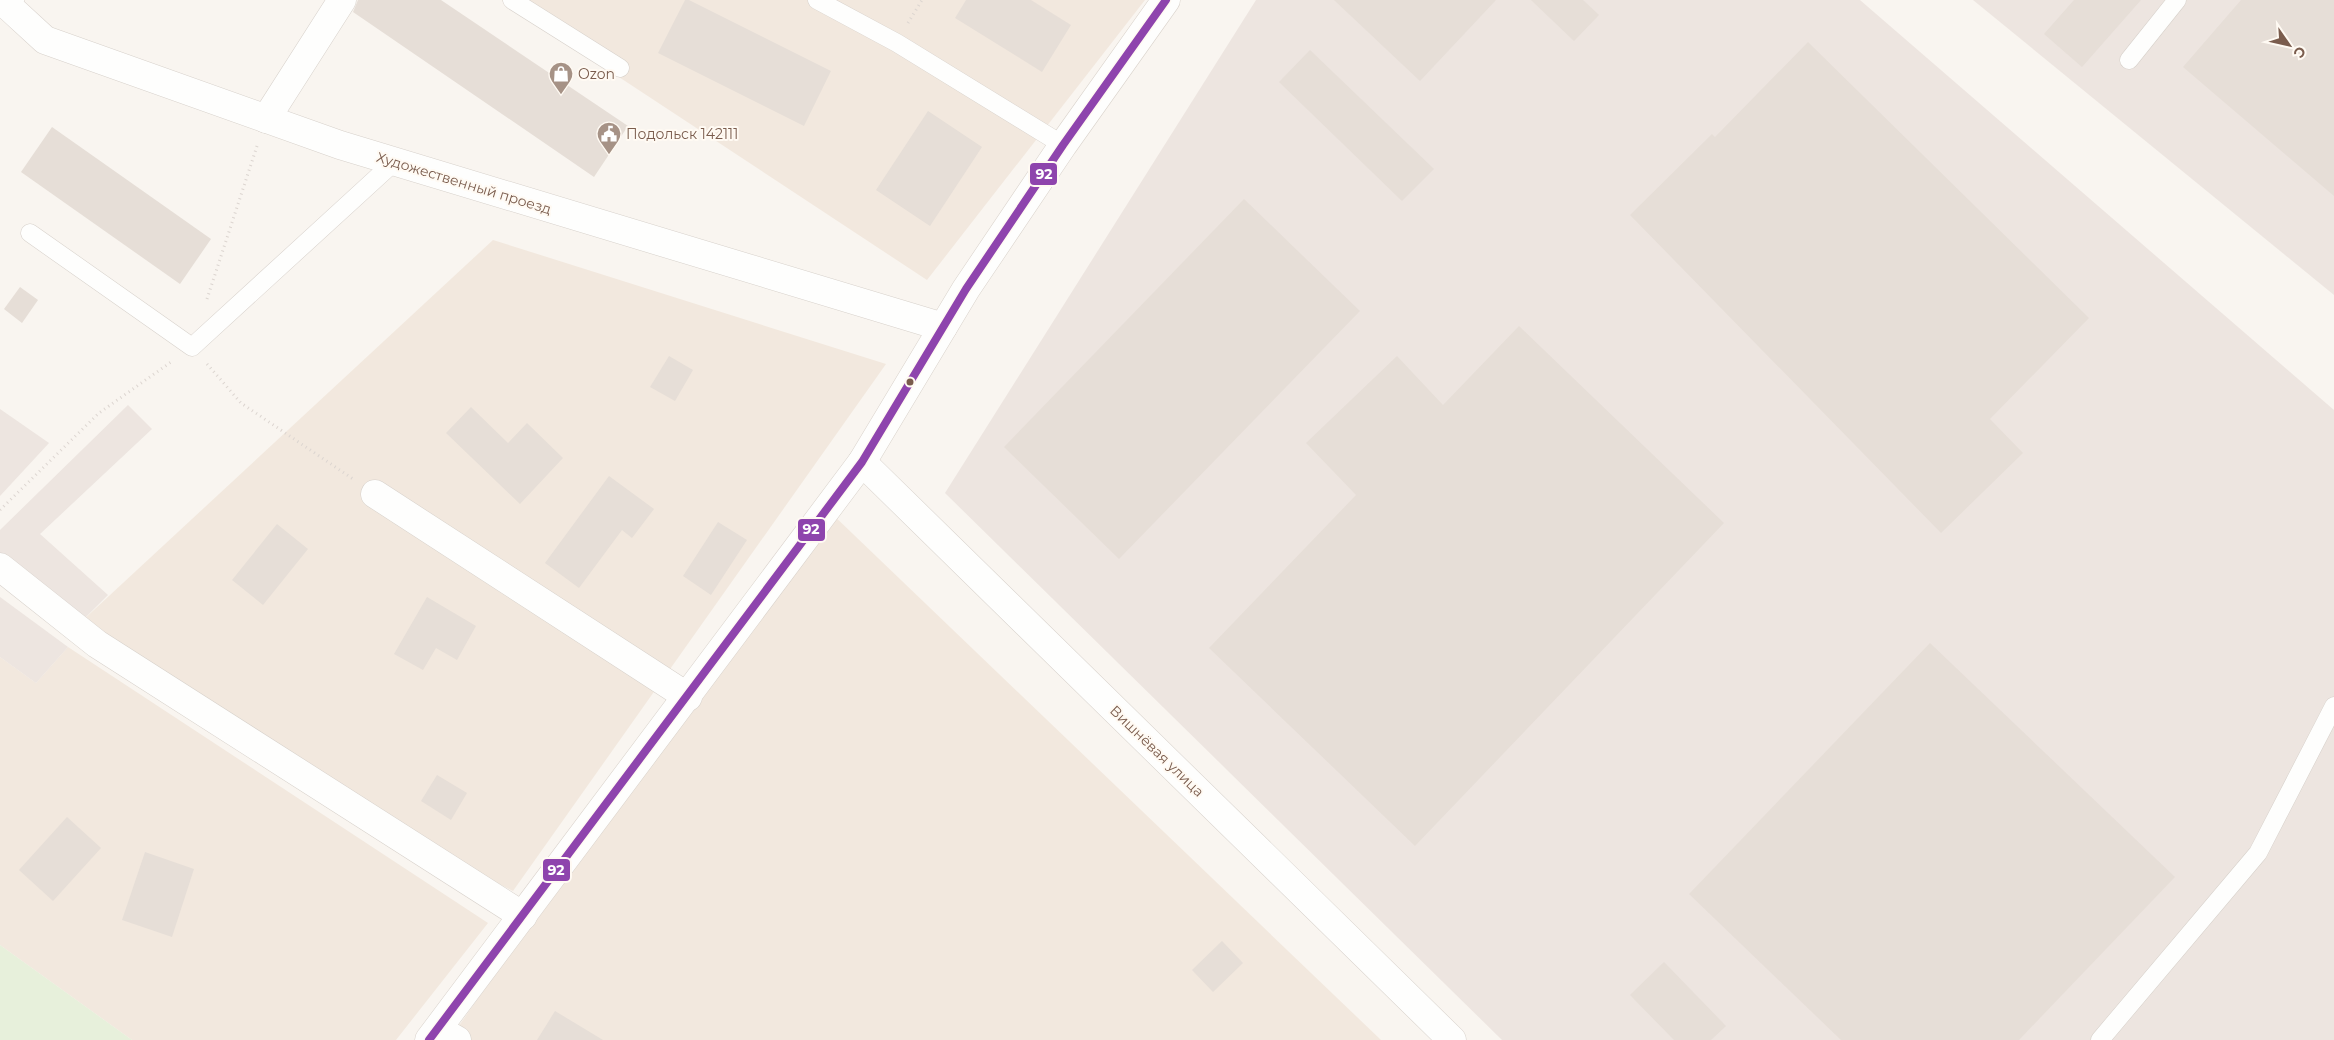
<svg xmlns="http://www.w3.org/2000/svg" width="2334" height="1040" font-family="Montserrat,sans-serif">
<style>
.residential{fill:#f2e8de}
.industrial{fill:#ede5e0}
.green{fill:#e7f0db}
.building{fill:#e6ded7}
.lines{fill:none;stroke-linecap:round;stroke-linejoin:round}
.lane-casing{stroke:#d7d1cb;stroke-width:19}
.street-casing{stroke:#d7d1cb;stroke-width:29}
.secondary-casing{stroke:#d9d2cb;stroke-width:29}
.path{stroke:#dcd5d0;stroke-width:3;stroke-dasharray:1 4;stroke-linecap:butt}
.lane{stroke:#fefefd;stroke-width:18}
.street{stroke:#fefefd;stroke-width:28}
.secondary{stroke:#fefefd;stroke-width:28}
.bus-1-casing{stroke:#fffaf3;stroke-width:11}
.bus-1{stroke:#8e44ad;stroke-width:8}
.bus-dot{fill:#7a5c4d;stroke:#fffaf3;stroke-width:2}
.labels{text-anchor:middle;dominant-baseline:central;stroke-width:4;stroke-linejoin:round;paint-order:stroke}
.poi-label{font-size:14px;fill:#7a5c4d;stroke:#fffaf3;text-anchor:start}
.street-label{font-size:14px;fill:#7a5c4d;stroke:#fffaf3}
.line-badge{stroke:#fffaf3;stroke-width:2}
.badge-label{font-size:14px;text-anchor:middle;font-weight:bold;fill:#fff}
</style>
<rect width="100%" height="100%" fill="#f9f5f0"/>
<g class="residential">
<path d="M502 0H1145L927 280Z"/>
<path d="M493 240 886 364 513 891 449 859 82 621Z"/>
<path d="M829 511 1381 1040H449L547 899Z"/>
<path d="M68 647 488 923 396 1040H132L0 945V657L36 683Z"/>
</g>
<g class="industrial">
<path d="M1256 0H1860L2334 410V1040H1502L945 493Z"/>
<path d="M1973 0H2334V295Z"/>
<path d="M128 405 152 429 40 534 108 595 82 621 0 555V530Z"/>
<path d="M0 409 49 443 0 496Z"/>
<path d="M0 597 68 647 36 683 0 657Z"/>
</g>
<path class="green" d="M0 945 132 1040H0Z"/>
<g class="building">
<path d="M358 0H441L628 126 594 177 353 12Z"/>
<path d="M685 0H689L831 71 804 126 658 53Z"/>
<path d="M966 0H1031L1071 25 1042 72 955 18Z"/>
<path d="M1334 0H1496L1420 81Z"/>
<path d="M1531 0H1583L1599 15 1574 41Z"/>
<path d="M2074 0H2141L2082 67 2044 34Z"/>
<path d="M2241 0H2334V196L2183 67Z"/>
<path d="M1808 42 2089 318 1990 419 2023 453 1941 533 1630 215 1712 134 1715 137Z"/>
<path d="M1310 50 1434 169 1402 201 1279 82Z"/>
<path d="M928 111 982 147 930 226 876 190Z"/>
<path d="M52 127 211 239 180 284 21 172Z"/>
<path d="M1244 199 1360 311 1119 559 1004 447Z"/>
<path d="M20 287 38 300 22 323 4 309Z"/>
<path d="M1519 326 1724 523 1415 846 1209 648 1356 495 1306 443 1397 356 1443 405Z"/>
<path d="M669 356 693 370 675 401 650 387Z"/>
<path d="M471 407 508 443 527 423 563 458 520 504 446 433Z"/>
<path d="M609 476 654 509 632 538 622 530 579 588 545 563Z"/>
<path d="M718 522 747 540 711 595 683 576Z"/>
<path d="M277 524 308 549 263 605 232 580Z"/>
<path d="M427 597 476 626 457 660 436 648 423 670 394 654Z"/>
<path d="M1930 643 2175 877 2019 1040H1841L1689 894Z"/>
<path d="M437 775 467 793 451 820 421 801Z"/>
<path d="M67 817 101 848 53 901 19 870Z"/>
<path d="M145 852 194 869 172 937 122 920Z"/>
<path d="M1222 941 1243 963 1213 992 1192 970Z"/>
<path d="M1664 962 1726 1026 1711 1040H1674L1630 995Z"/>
<path d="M555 1011 603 1040H537Z"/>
</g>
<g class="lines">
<defs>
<g id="lane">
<path d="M512 0 620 68"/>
<path d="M817 0 897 43 1063 145"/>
<path d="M2129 60 2177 0"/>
<path d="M30 233 192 347 393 163"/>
<path d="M2100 1040 2258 853 2334 706"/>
</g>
<g id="street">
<path d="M10 0 8 6 45 40 340 145 943 327"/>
<path d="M266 119 342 0"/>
<path d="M862 462 1452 1040"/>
<path d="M375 494 688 697"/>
<path d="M0 567 97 644 523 916"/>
<path d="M438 1029 457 1040"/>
</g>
<path id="secondary" d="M429 1040 862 462 966 289 1063 145 1166 0"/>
</defs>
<use href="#lane" class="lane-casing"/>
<use href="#street" class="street-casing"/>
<use href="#secondary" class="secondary-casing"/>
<g class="path">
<path d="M908 23 922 0"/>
<path d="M207 299 257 146"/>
<path d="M207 364 241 403 353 479"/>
<path d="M0 510 99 413 171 362"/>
</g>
<use href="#lane" class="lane"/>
<use href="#street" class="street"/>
<use href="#secondary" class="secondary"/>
<defs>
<path id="bus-1" d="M429 1040 862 462 966 289 1063 145 1166 0"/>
</defs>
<use href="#bus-1" class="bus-1-casing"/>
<use href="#bus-1" class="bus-1"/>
</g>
<defs>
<symbol id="shop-pin" viewBox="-11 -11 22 30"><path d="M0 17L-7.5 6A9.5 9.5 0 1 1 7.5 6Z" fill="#a69286" stroke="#fffaf3"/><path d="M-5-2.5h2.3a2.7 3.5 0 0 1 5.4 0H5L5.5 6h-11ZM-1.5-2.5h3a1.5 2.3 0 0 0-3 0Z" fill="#fff"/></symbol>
<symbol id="civic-pin" viewBox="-11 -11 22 30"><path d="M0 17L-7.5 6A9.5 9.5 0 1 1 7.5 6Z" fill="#a69286" stroke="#fffaf3"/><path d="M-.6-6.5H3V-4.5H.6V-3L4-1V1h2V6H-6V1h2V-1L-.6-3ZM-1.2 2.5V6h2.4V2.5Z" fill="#fff"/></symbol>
</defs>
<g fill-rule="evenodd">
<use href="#shop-pin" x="547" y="60" width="28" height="38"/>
<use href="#civic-pin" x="595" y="120" width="28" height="38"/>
</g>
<circle class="bus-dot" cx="910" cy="382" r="4.5"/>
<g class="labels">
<g class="poi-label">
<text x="578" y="74">Ozon</text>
<text x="626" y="134">Подольск 142111</text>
</g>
<g class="street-label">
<text transform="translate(464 183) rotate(17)">Художественный проезд</text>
<text transform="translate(1157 751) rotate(44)">Вишнёвая улица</text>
</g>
</g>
<g class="line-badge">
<rect x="1029" y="162" width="29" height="24" rx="5" fill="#8e44ad"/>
<rect x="797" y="518" width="29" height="24" rx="5" fill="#8e44ad"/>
<rect x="542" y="858" width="29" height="24" rx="5" fill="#8e44ad"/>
</g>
<g class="badge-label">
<text x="1044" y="179">92</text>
<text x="811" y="534">92</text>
<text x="556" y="875">92</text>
</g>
<g transform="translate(2289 45) rotate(124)" stroke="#fffaf3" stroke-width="4" paint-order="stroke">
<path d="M0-4L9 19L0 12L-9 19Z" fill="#7a5c4d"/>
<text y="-8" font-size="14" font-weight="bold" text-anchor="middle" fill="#7a5c4d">С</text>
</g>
</svg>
